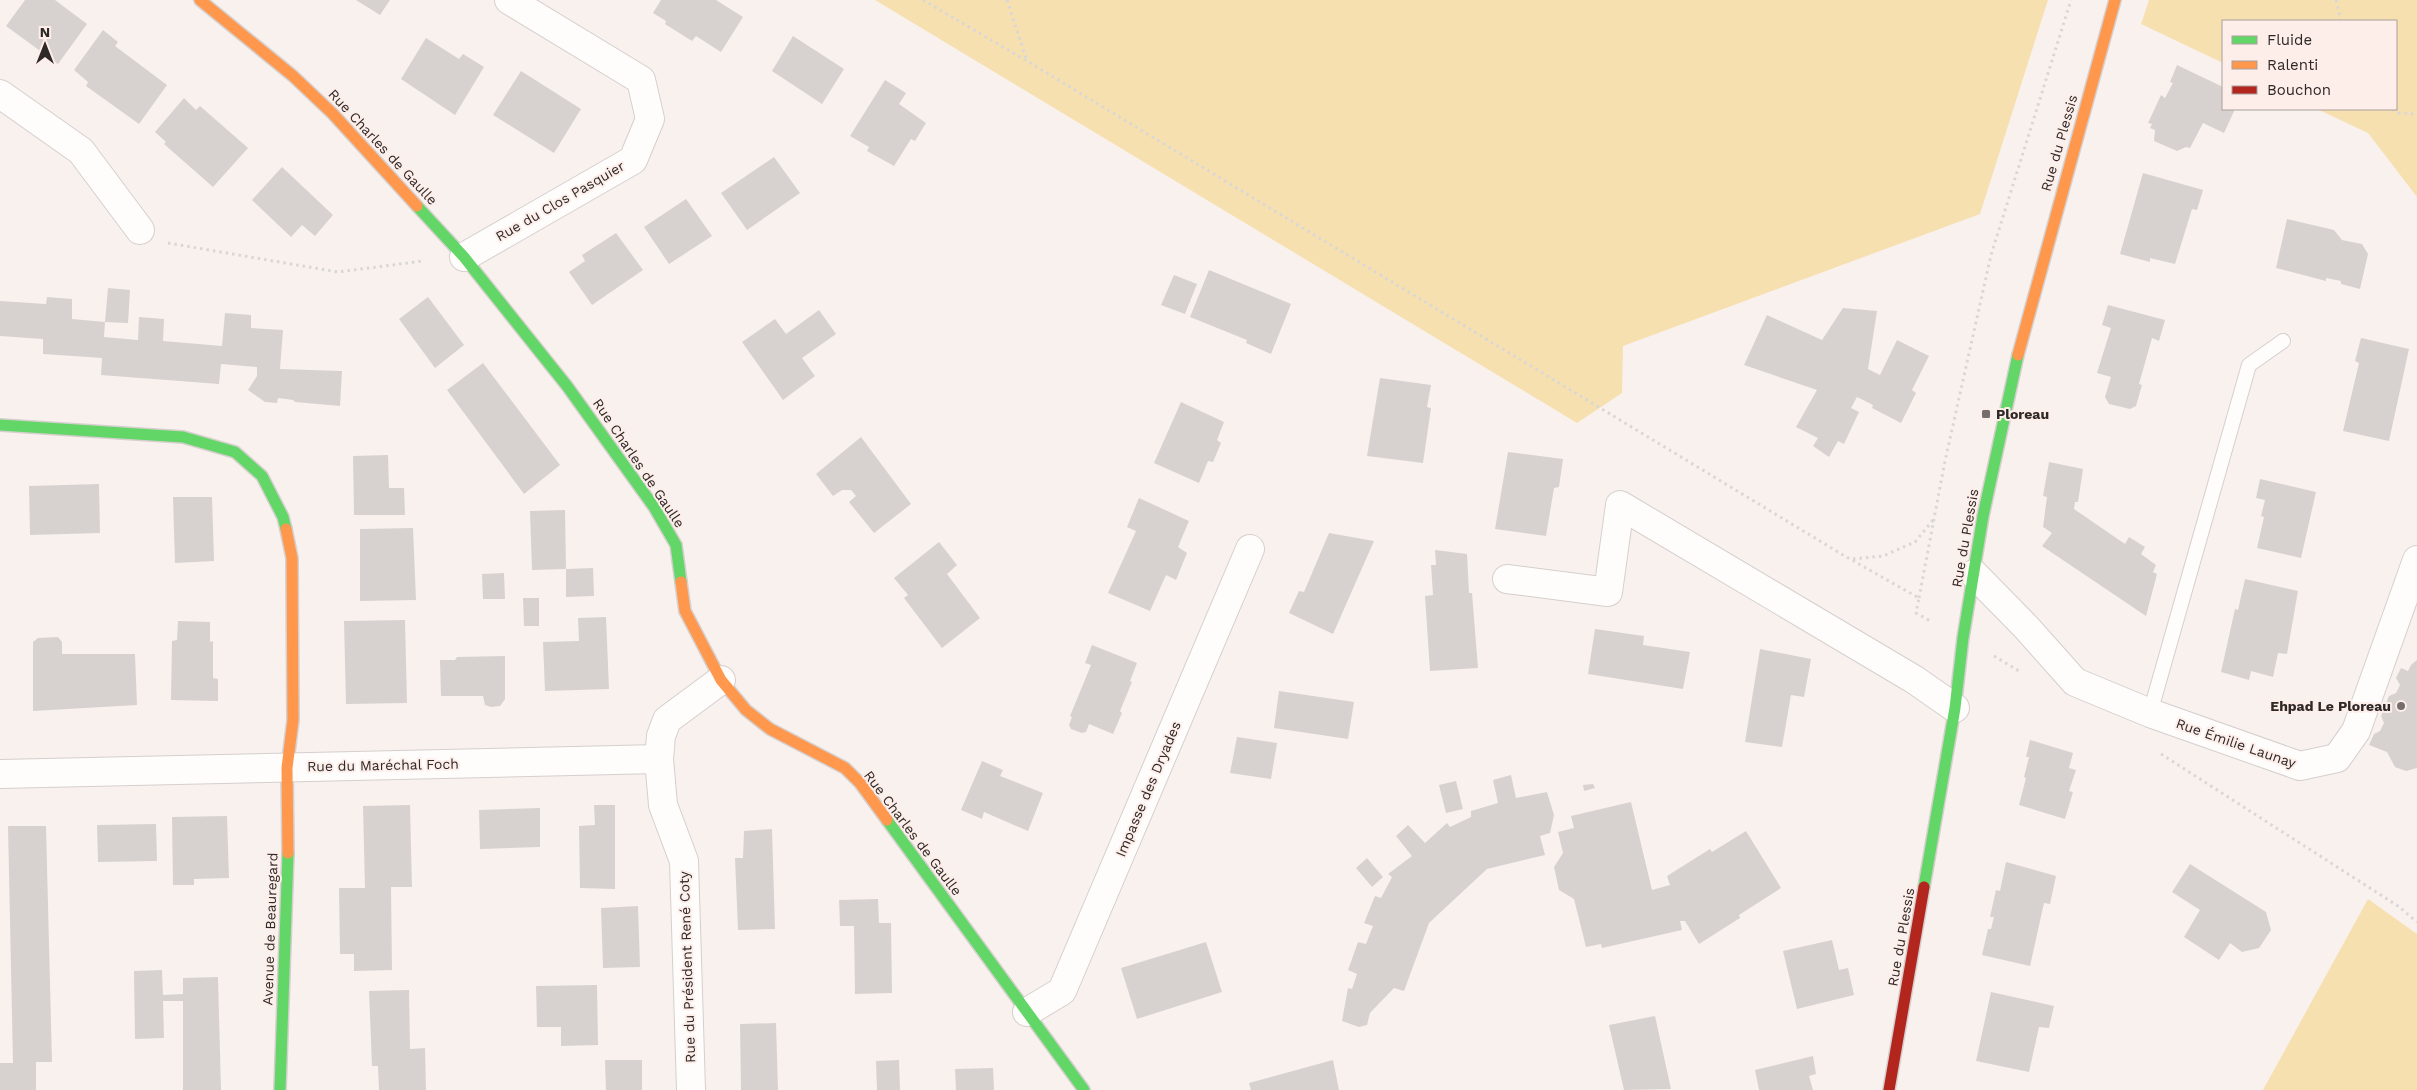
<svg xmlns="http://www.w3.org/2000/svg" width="2417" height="1090" font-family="'Work Sans',sans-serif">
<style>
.green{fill:#f7e0b0}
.building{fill:#d7d2d0}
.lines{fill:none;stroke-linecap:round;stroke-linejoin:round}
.lane-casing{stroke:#d5cfcd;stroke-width:16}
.street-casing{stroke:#d5cfcd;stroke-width:30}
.fast-casing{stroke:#d5cfcd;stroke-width:14}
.slow-casing{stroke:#d5cfcd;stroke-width:14}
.jam-casing{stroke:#d5cfcd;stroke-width:14}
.path{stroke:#d9d7d6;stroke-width:3;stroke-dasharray:2.5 4;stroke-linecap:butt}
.lane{stroke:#fefdfc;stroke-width:14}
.street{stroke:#fefdfc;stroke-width:28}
.fast{stroke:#63d668;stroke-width:11}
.slow{stroke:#ff974d;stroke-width:11}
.jam{stroke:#b3261e;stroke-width:11}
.poi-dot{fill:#756e6d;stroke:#fdeeea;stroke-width:2}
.labels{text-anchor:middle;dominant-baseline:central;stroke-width:4;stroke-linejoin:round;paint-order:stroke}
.street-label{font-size:14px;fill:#2e2827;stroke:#fdeeea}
.poi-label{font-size:14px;font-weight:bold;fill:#2e2827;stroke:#fdeeea;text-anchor:start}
</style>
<rect width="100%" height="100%" fill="#f9f1ee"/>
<g class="green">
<path d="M875 0H2048L1980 214 1623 346 1622 393 1577 423Z"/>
<path d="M2149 0H2417V197L2368 133 2317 109H2396V21H2223V63L2141 24Z"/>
<path d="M2368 899 2417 934V1090H2263Z"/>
</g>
<g class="building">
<path d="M25 0H55L87 24 58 64 6 26Z"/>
<path d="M356 0H390L380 15Z"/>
<path d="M661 0H716L743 17 721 52 696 36 692 41 665 24 666 21 653 13Z"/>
<path d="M103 30 118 42 115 46 167 85 139 124 86 86 88 82 74 70Z"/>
<path d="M793 36 844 69 822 104 772 71Z"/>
<path d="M426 38 459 59 463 54 484 67 455 115 401 79Z"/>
<path d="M2177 65 2223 87V109H2235L2224 133 2203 123 2190 148 2186 147 2177 151 2154 141 2155 130 2150 128 2152 124 2148 123 2161 95 2165 98 2173 83 2170 82Z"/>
<path d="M521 71 581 109 554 153 493 115Z"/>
<path d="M885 80 906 93 899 104 926 123 915 141 911 139 894 166 867 151 869 147 850 136Z"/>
<path d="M184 98 196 110 200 106 248 148 213 187 164 144 166 142 155 132Z"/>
<path d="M774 157 800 193 747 230 721 193Z"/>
<path d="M282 167 333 215 315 236 302 225 291 237 252 200Z"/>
<path d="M2143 173 2203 190 2197 210 2192 209 2175 264 2150 258V262L2120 254Z"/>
<path d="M686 199 712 236 669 264 644 227Z"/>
<path d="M2287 219 2334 230 2342 240 2362 244 2368 254 2360 289 2341 284V281L2326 278V281L2276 268Z"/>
<path d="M616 233 643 270 592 305 569 272 585 261 582 255Z"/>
<path d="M1209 270 1291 304 1271 354 1246 343 1247 340 1190 317Z"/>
<path d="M1174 275 1197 284 1185 314 1161 305Z"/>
<path d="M108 288 130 290 128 323 105 322Z"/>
<path d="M47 297 72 299V319L105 322 104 337 138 340 139 317 164 319 163 341 222 346 225 313 251 315V328L283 330 280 369 342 371 340 406 295 402 293 400 278 398 277 403 265 402 248 390 257 376V367L221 364 219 384 101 375 102 358 43 354V339L0 336V301L46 304Z"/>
<path d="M428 297 464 345 435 368 399 319Z"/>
<path d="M2108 305 2165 320 2159 341 2152 338 2139 384 2142 385 2136 406 2130 409 2109 404 2105 397 2111 377 2097 373 2111 328 2102 325Z"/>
<path d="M1843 308 1877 311 1868 369 1880 375 1897 340 1929 356 1912 390 1916 393 1901 423 1872 408 1873 405 1857 397 1851 408 1859 412 1844 444 1838 441 1829 457 1813 446 1818 438 1796 427 1817 390 1744 365 1767 315 1822 340Z"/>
<path d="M819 310 836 334 802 358 815 376 783 400 742 342 775 319 786 334Z"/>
<path d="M2361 338 2409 349 2389 441 2343 431 2359 363 2355 361Z"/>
<path d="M483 363 560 465 524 494 447 390Z"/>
<path d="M1380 378 1431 385 1427 407 1431 408 1423 463 1367 456Z"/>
<path d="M1181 402 1224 422 1217 440 1221 443 1213 462 1208 461 1199 483 1154 463Z"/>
<path d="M861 437 911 504 874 533 849 502 856 496 851 490H842L833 496 816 474Z"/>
<path d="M1508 452 1563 459 1559 487 1554 488 1546 536 1495 529Z"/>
<path d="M388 455 389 488H404L405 515H354L353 456Z"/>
<path d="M2049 462 2083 469 2078 502H2075L2074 509 2125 544 2129 537 2145 547 2141 554 2156 565 2153 572 2157 574 2146 616 2042 546 2052 533 2043 527 2047 497 2043 496Z"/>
<path d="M2260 479 2316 492 2301 558 2257 548 2264 517 2261 516 2265 500 2256 498Z"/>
<path d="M99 484 100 533 30 535 29 486Z"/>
<path d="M173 497H212L214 561 175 563Z"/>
<path d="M1139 498 1189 521 1178 547 1187 553 1176 580 1166 575 1150 611 1108 593 1136 531 1127 527Z"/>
<path d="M565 510 566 569 532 570 530 511Z"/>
<path d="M413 528 416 600 360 601V529Z"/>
<path d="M1329 533 1374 541 1333 634 1289 613 1299 591 1304 592Z"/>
<path d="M939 542 957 565 947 574 980 618 942 648 904 598 908 595 894 578Z"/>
<path d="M1435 550 1467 554 1469 593H1472L1478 668 1430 671 1425 596 1433 595 1431 565H1436Z"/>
<path d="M593 568 594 596 566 597V569Z"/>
<path d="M504 573 505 599H483L482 574Z"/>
<path d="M2245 579 2298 591 2287 654 2278 653 2273 677 2251 671 2249 680 2221 672 2235 609 2238 610Z"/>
<path d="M523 598H539V626H524Z"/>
<path d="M606 617 609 689 545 691 543 642 579 641 578 618Z"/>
<path d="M405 620 407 703 346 704 344 621Z"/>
<path d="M178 621 210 622V642L213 641V678L218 679V701L171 700 172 641 177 640Z"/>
<path d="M1595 629 1644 636 1643 645 1690 652 1683 689 1588 674Z"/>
<path d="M58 637 62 642V654H135L137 705 33 711V642L38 638Z"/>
<path d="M1092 645 1137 663 1130 681 1132 682 1120 711 1122 713 1113 734 1089 724 1086 732 1082 733 1071 729 1069 725 1072 717 1070 716 1091 665 1085 663Z"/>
<path d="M1760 649 1811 659 1804 697 1791 695 1782 747 1745 742Z"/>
<path d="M505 656V699L500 706 491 707 485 705 483 696H441L440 660H455L457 657Z"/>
<path d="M2417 660V768L2406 771 2395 767 2387 752 2369 745 2374 734 2380 731 2384 723 2381 716 2389 696 2396 693 2400 685 2396 678 2401 668 2408 671 2411 665Z"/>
<path d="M1279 691 1354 702 1348 739 1274 728Z"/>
<path d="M1237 737 1277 743 1271 779 1230 773Z"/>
<path d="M2030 740 2073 753 2069 768 2076 770 2069 791 2073 792 2065 819 2019 805 2026 778 2024 777 2029 757H2026Z"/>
<path d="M982 761 1003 770 1000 776 1043 793 1028 831 984 812 982 819 961 810Z"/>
<path d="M1511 775 1516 798 1547 792 1554 815 1550 833 1540 836 1545 855 1487 869 1429 923 1404 991 1394 988 1370 1013 1367 1025 1359 1027 1342 1021 1348 988 1352 989 1357 974 1348 970 1358 942 1366 944 1373 926 1364 923 1375 896 1381 898 1392 877 1388 874 1412 856 1396 836 1408 825 1425 843 1447 823 1450 827 1471 817V811L1498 803 1493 780Z"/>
<path d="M1456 781 1463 809 1446 813 1439 785Z"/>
<path d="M1593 784 1595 788 1584 791 1583 785Z"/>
<path d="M1631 802 1652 890 1670 885 1667 876 1710 849 1712 852 1746 831 1781 888 1739 915 1740 918 1699 944 1685 921H1680L1682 930 1602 948 1601 944 1586 947 1574 899 1559 890 1554 867 1563 853 1558 832 1574 828 1571 816Z"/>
<path d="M410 805 412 887H391L392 970 354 971V954H340L339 888H365L363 806Z"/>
<path d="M594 805H615V889L580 888 579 826 595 825Z"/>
<path d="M540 808V847L480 849 479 810Z"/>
<path d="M227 816 229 878 194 879V885H173L172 817Z"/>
<path d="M156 824 157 861 98 862 97 825Z"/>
<path d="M8 826H46L52 1062H36V1090H0V1063H13Z"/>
<path d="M772 829 775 929 738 930 735 858H743L744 831Z"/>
<path d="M1367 858 1383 877 1372 887 1356 868Z"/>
<path d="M2006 862 2056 876 2050 904 2044 903 2030 966 1982 955 1988 929H1991L1994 917H1990L1996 890 2000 891Z"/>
<path d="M2190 864 2266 912 2271 930 2259 948 2242 952 2230 943 2219 960 2184 937 2200 910 2172 892Z"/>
<path d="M878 899 879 923H891L892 993 855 994 854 926H840L839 900Z"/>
<path d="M638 906 640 967 603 968 601 908Z"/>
<path d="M1832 940 1839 970 1848 968 1854 995 1797 1009 1783 951Z"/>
<path d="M1206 942 1222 992 1137 1019 1121 968Z"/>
<path d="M162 970 163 995 183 994V978L218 977 221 1090H183V1001H163L164 1038 135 1039 134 971Z"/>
<path d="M597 985 598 1045 561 1046V1027H537L536 986Z"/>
<path d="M409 990 410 1049 425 1048 426 1090H379L378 1066H372L369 991Z"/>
<path d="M1991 992 2054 1006 2049 1028 2039 1027 2029 1072 1976 1061Z"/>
<path d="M1655 1016 1671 1089 1624 1090 1609 1025Z"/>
<path d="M776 1023 778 1090H741L740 1024Z"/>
<path d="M1813 1056 1816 1074 1809 1076 1813 1090H1759L1755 1070Z"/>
<path d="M605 1060H642V1090H606Z"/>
<path d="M899 1060 900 1090H877L876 1061Z"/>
<path d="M1333 1060 1339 1090H1251L1249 1083Z"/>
<path d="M993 1068 994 1090H956L955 1069Z"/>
</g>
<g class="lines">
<defs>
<path id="lane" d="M2150 713 2249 365 2283 341"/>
<g id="street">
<path d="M0 94 81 151 140 230"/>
<path d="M464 257 633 160 650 119 641 80 509 0"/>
<path d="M1974 574 2026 627 2075 682 2150 713 2300 766 2337 758 2356 731 2417 560"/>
<path d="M1507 579 1608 592 1620 505 1915 680 1955 708"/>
<path d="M0 774 659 759"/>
<path d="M1027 1012 1062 991 1250 549"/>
<path d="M691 1090 684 861 663 805 659 759 661 736 667 720 721 680"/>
</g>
<g id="fast">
<path d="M417 206 464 257 567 386 654 507 676 545 681 582"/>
<path d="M0 425 183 437 235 452 262 476 283 517 286 529"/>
<path d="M887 820 1084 1090"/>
<path d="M1924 887 1955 708 1963 638 1983 516 2018 355"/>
<path d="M280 1090 288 853"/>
</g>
<g id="slow">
<path d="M200 0 293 76 333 114 417 206"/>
<path d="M2018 355 2115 0"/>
<path d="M286 529 292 558 293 720 287 768 288 853"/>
<path d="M681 582 685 611 721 680 746 710 770 729 845 768 860 783 887 820"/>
</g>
<path id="jam" d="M1889 1090 1924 887"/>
</defs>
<use href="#lane" class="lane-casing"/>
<use href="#street" class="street-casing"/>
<use href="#fast" class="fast-casing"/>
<use href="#slow" class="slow-casing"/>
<use href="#jam" class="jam-casing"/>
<g class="path">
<path d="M923 0 1027 61 1843 555 1919 598 1916 613 1932 622"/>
<path d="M1007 0 1027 61"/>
<path d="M2336 0 2341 21"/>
<path d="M2393 109 2397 113 2417 114"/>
<path d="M168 243 338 272 423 261"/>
<path d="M1853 559 1883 556 1915 542 1933 520"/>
<path d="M1919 598 1945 461 1991 255 2071 0"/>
<path d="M1994 656 2019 671"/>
<path d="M2161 754 2398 906 2417 922"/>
</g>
<use href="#lane" class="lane"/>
<use href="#street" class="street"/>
<use href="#fast" class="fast"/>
<use href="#slow" class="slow"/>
<use href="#jam" class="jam"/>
</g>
<g class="poi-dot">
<rect x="1981" y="409" width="10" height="10" rx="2.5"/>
<circle cx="2401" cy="706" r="5"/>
</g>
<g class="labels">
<g class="street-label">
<text transform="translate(2059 143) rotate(-74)">Rue du Plessis</text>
<text transform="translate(383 147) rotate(47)">Rue Charles de Gaulle</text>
<text transform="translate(560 201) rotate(-30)">Rue du Clos Pasquier</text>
<text transform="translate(639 463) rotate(56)">Rue Charles de Gaulle</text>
<text transform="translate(1965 538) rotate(-80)">Rue du Plessis</text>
<text transform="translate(2236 743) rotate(19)">Rue Émilie Launay</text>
<text transform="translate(383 765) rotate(-1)">Rue du Maréchal Foch</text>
<text transform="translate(1148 789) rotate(-67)">Impasse des Dryades</text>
<text transform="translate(913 833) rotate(53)">Rue Charles de Gaulle</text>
<text transform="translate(270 929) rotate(-88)">Avenue de Beauregard</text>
<text transform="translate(1901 937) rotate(-80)">Rue du Plessis</text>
<text transform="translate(687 967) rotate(-92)">Rue du Président René Coty</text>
</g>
<g class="poi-label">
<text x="1996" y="414">Ploreau</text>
<text x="2391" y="706" text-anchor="end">Ehpad Le Ploreau</text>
</g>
</g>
<rect x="2222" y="20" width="175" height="90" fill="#fdeeea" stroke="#aa9f9c"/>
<rect x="2232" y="36" width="25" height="8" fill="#63d668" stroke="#aa9f9c"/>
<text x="2267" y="45" font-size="15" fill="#2e2827">Fluide</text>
<rect x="2232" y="61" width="25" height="8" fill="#ff974d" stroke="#aa9f9c"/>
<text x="2267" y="70" font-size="15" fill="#2e2827">Ralenti</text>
<rect x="2232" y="86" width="25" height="8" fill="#b3261e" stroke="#aa9f9c"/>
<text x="2267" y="95" font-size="15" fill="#2e2827">Bouchon</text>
<g transform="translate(45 45)" stroke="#fdeeea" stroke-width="4" paint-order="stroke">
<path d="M0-4L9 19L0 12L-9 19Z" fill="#2e2827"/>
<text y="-8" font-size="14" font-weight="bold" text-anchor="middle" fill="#2e2827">N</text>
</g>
</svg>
